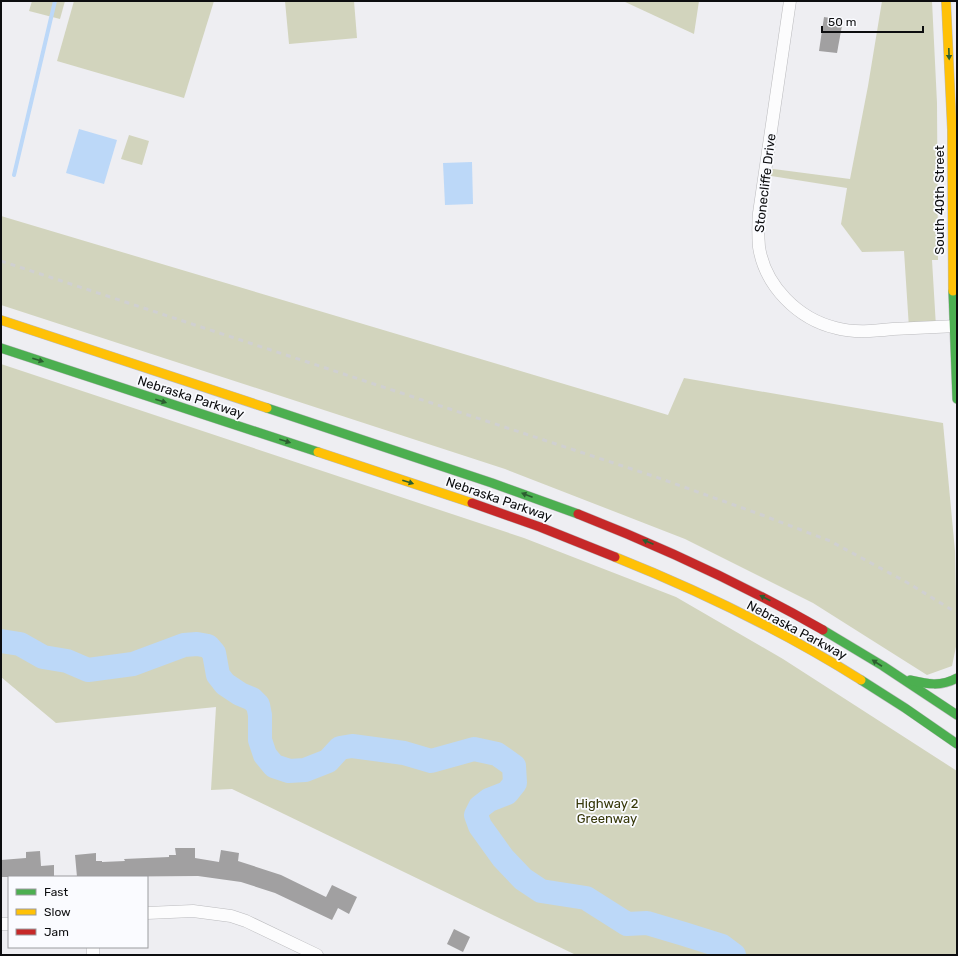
<svg xmlns="http://www.w3.org/2000/svg" width="958" height="956" font-family="Rubik,sans-serif">
<style>
.green{fill:#d2d4bd}
.water{fill:#bcd8f8}
.lines{fill:none;stroke-linecap:round;stroke-linejoin:round}
.stream{stroke:#bcd8f8;stroke-width:4}
.river{stroke:#bcd8f8;stroke-width:24}
.building{fill:#a1a0a1}
.street-casing{stroke:#bbbbbe;stroke-width:13}
.fast-casing{stroke:#bbbbbe;stroke-width:10}
.slow-casing{stroke:#bbbbbe;stroke-width:10}
.jam-casing{stroke:#bbbbbe;stroke-width:10}
.street{stroke:#fcfcfd;stroke-width:12}
.fast{stroke:#4caf50;stroke-width:9}
.slow{stroke:#ffc107;stroke-width:9}
.jam{stroke:#c62828;stroke-width:9}
.rail{stroke:#d0d0d1;stroke-width:3;stroke-dasharray:5 5;stroke-linecap:butt}
.oneway{fill:#2c5e30}
.labels{text-anchor:middle;dominant-baseline:central;stroke-width:3.5;stroke-linejoin:round;paint-order:stroke}
.street-label{font-size:13px;fill:#0c0d0f;stroke:#fafbff}
.park-label{font-size:13px;fill:#363708;stroke:#fafbff}
</style>
<rect width="100%" height="100%" fill="#eeeef2"/>
<g class="green">
<path d="M32 1H65L60 19 29 11Z"/>
<path d="M74 1H214L184 98 57 61Z"/>
<path d="M285 1H354L357 38 289 44Z"/>
<path d="M623 1H699L694 34Z"/>
<path d="M882 1H932L937 103 938 260H932L936 327 909 328 904 251 862 252 841 224 847 188 765 175 766 168 850 179 868 86Z"/>
<path d="M129 135 149 141 142 165 121 159Z"/>
<path d="M1 216 668 415 684 378 943 423 955 551 957 642 952 666 927 675 813 603 685 539 505 469 1 305Z"/>
<path d="M1 364 524 538 676 597 783 659 957 771V955H576L232 789 211 790 216 707 56 723 1 677Z"/>
</g>
<g class="water">
<path d="M79 129 117 140 104 184 66 173Z"/>
<path d="M472 162 473 204 445 205 443 163Z"/>
</g>
<g class="lines">
<path class="stream" d="M14 175 55 1"/>
<path class="river" d="M1 641 20 644 43 657 67 661 88 670 133 664 184 645 197 644 208 646 214 653 218 675 225 684 240 694 252 699 258 705 260 715V740L265 755 274 766 289 771 305 770 328 761 340 748 352 746 404 753 431 761 474 749 497 754 514 766 515 783 507 793 489 800 480 807 476 815 480 826 503 858 523 879 541 891 586 898 627 924 647 923 684 934 722 946 734 955"/>
</g>
<g class="building">
<path d="M824 17 843 20 837 53 819 51Z"/>
<path d="M175 848H195V858L219 862 221 850 239 853 238 861 281 875 326 897 332 885 357 897 349 914 338 908 332 920 275 893 241 882 198 876 77 877 75 855 96 853V861H102V862L125 861 124 859 169 857V855H176Z"/>
<path d="M40 851 41 866 54 865V877H1V860L26 858V852Z"/>
<path d="M454 929 470 937 463 952 447 944Z"/>
</g>
<g class="lines">
<defs>
<g id="street">
<path d="M790 1 759 213C758 225 758 235 759 247 765 286 798 319 836 328 854 333 874 331 893 329 915 328 936 327 957 326"/>
<path d="M147 913 193 911 231 916 246 921 317 955"/>
<path d="M1 924H9"/>
<path d="M93 947V955"/>
</g>
<g id="fast">
<path d="M953 291 957 399"/>
<path d="M1 348 318 452"/>
<path d="M267 408 492 483 578 514"/>
<path d="M823 630 883 666 957 715"/>
<path d="M861 680 905 708 957 744"/>
<path d="M910 680C927 684 941 687 957 678"/>
</g>
<g id="slow">
<path d="M946 1 952 130 953 291"/>
<path d="M1 320 267 408"/>
<path d="M318 452 472 503"/>
<path d="M615 557C700 591 783 631 861 680"/>
</g>
<g id="jam">
<path d="M472 503 540 527 615 557"/>
<path d="M578 514C662 547 744 585 823 630"/>
</g>
</defs>
<use href="#street" class="street-casing"/>
<use href="#fast" class="fast-casing"/>
<use href="#slow" class="slow-casing"/>
<use href="#jam" class="jam-casing"/>
<use href="#street" class="street"/>
<use href="#fast" class="fast"/>
<use href="#slow" class="slow"/>
<use href="#jam" class="jam"/>
<path class="rail" d="M1 261 656 477 762 515 830 541 908 583 957 613"/>
</g>
<defs><path id="oneway-solid" d="M-6-.8H1V-3.2L6.5 0L1 3.2V.8H-6Z"/></defs>
<g class="oneway">
<use href="#oneway-solid" transform="translate(949 54) rotate(88)"/>
<use href="#oneway-solid" transform="translate(38 360) rotate(18)"/>
<use href="#oneway-solid" transform="translate(161 401) rotate(18)"/>
<use href="#oneway-solid" transform="translate(285 441) rotate(18)"/>
<use href="#oneway-solid" transform="translate(408 482) rotate(18)"/>
<use href="#oneway-solid" transform="translate(527 495) rotate(-159)"/>
<use href="#oneway-solid" transform="translate(648 542) rotate(-157)"/>
<use href="#oneway-solid" transform="translate(765 598) rotate(-153)"/>
<use href="#oneway-solid" transform="translate(877 663) rotate(-147)"/>
</g>
<g class="labels">
<g class="street-label">
<text transform="translate(765 183) rotate(-83)">Stonecliffe Drive</text>
<text transform="translate(939 200) rotate(-90)">South 40th Street</text>
<text transform="translate(191 397) rotate(18)">Nebraska Parkway</text>
<text transform="translate(499 499) rotate(19)">Nebraska Parkway</text>
<text transform="translate(797 630) rotate(28)">Nebraska Parkway</text>
</g>
<g class="park-label">
<text x="607" y="803">Highway 2<tspan x="607" dy="15">Greenway</tspan></text>
</g>
</g>
<rect width="958" height="956" fill="none" stroke="#0c0d0f" stroke-width="4"/>
<rect x="8" y="876" width="140" height="72" fill="#fafbff" stroke="#9b9c9f"/>
<rect x="16" y="889" width="20" height="6" fill="#4caf50" stroke="#9b9c9f"/>
<text x="44" y="896" font-size="12" fill="#0c0d0f">Fast</text>
<rect x="16" y="909" width="20" height="6" fill="#ffc107" stroke="#9b9c9f"/>
<text x="44" y="916" font-size="12" fill="#0c0d0f">Slow</text>
<rect x="16" y="929" width="20" height="6" fill="#c62828" stroke="#9b9c9f"/>
<text x="44" y="936" font-size="12" fill="#0c0d0f">Jam</text>
<path d="M822 26v6h101v-6" fill="none" stroke="#0c0d0f" stroke-width="2"/>
<text x="828" y="26" font-size="12" fill="#0c0d0f" stroke="#fafbff" stroke-width="3" paint-order="stroke">50 m</text>
</svg>
